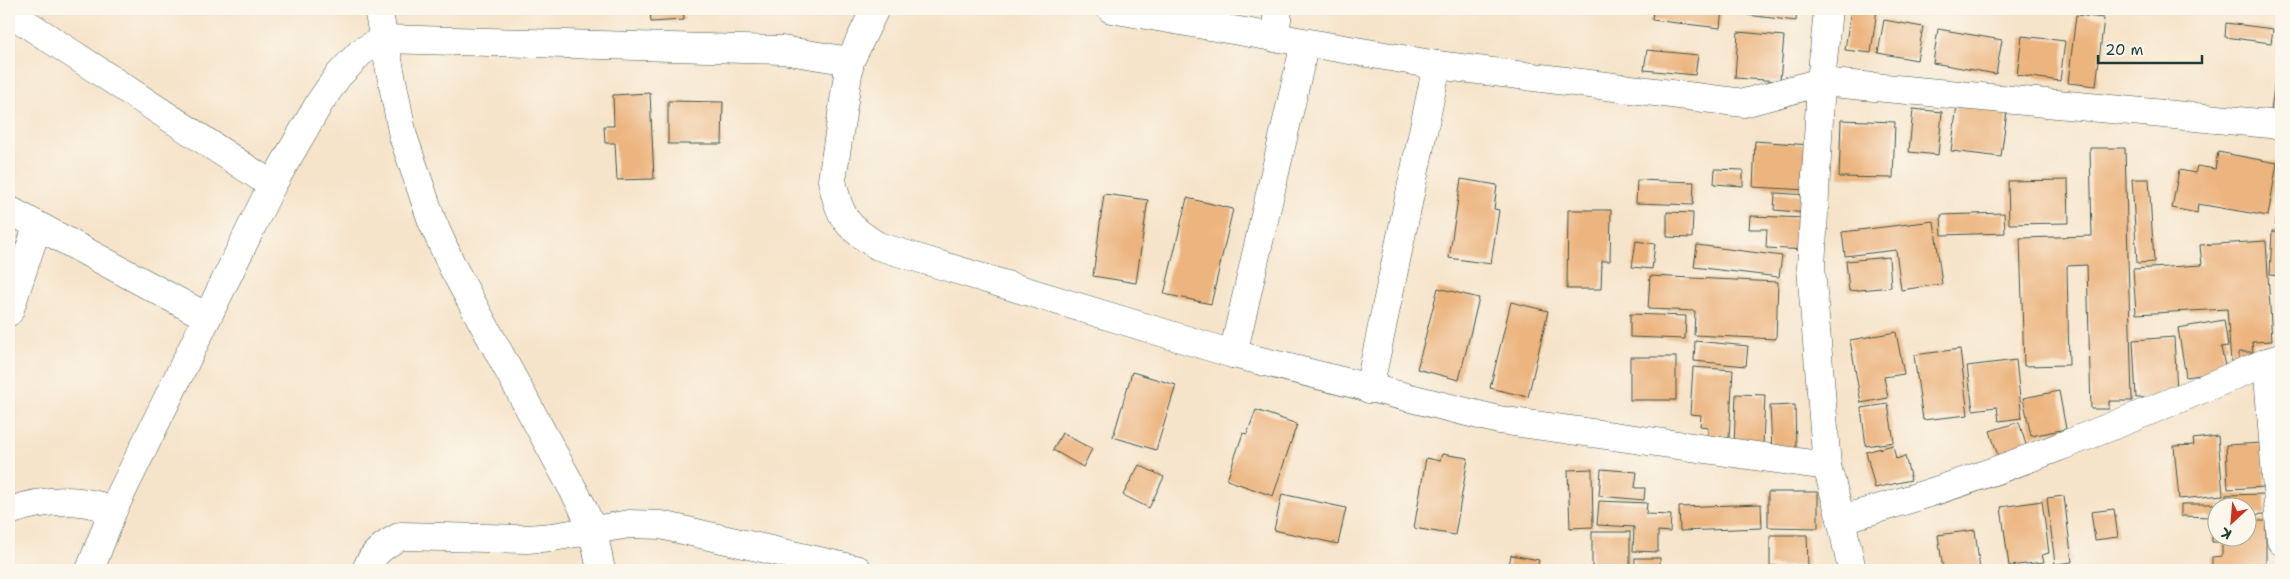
<svg xmlns="http://www.w3.org/2000/svg" width="2290" height="579" font-family="'Shantell Sans',sans-serif">
<style>
.building{fill:#ecb47e}
.lines{fill:none;stroke-linecap:round;stroke-linejoin:round}
.minor-casing{stroke:#3f564a;stroke-width:29}
.minor{stroke:#fff;stroke-width:28}
</style>
<rect width="100%" height="100%" fill="#fbf7ec"/>
<filter id="ink" filterUnits="userSpaceOnUse"><feTurbulence type="fractalNoise" baseFrequency=".02" numOctaves="2"/><feDisplacementMap in="SourceGraphic" scale="10" xChannelSelector="R" yChannelSelector="G"/><feConvolveMatrix kernelMatrix="1 2 1 2 8 2 1 2 1" color-interpolation-filters="sRGB"/></filter>
<filter id="wash" filterUnits="userSpaceOnUse"><feTurbulence type="fractalNoise" baseFrequency=".0096" numOctaves="4" result="noise"/><feDisplacementMap in="SourceGraphic" scale="20" xChannelSelector="R" yChannelSelector="G"/><feGaussianBlur stdDeviation="1.12" result="paint"/><feColorMatrix in="noise" values="0 0 0 0 0 0 0 0 0 0 0 0 0 0 0 0 0 1.4 0 .05"/><feComposite in="paint" operator="in"/></filter>
<g filter="url(#wash)">
<rect width="100%" height="100%" fill="#f6e4ca"/>
<g id="blocks">
<g class="building">
<path d="M650 9H683L684 20 651 22Z"/>
<path d="M1653 9H1722L1720 28 1652 20Z"/>
<path d="M1748 9H1797L1796 21 1747 15Z"/>
<path d="M1851 9H1877L1871 53 1845 50Z"/>
<path d="M2251 9H2281V16L2251 10Z"/>
<path d="M2076 15 2104 18 2096 86 2068 83Z"/>
<path d="M1884 20 1923 27 1917 60 1878 53Z"/>
<path d="M2226 23 2273 29 2271 43 2225 37Z"/>
<path d="M1938 29 2002 40 1996 74 1933 63Z"/>
<path d="M1738 32 1784 36 1780 81 1735 78Z"/>
<path d="M2022 36 2065 41 2060 81 2017 75Z"/>
<path d="M1647 50 1698 55 1695 75 1644 70Z"/>
<path d="M2278 57H2281V112L2271 111Z"/>
<path d="M650 93 654 179 617 180 615 143H605L604 126H614L613 95Z"/>
<path d="M668 101 723 102 722 144H668Z"/>
<path d="M1957 105 2007 111 2001 157 1951 151Z"/>
<path d="M1913 109 1942 112 1938 155 1909 152Z"/>
<path d="M1841 120 1895 122 1893 178 1839 177Z"/>
<path d="M1755 141 1810 145 1807 190 1753 187Z"/>
<path d="M2090 148H2125L2132 401H2109V409H2091L2087 265 2067 266 2069 365 2024 366 2020 238 2092 236Z"/>
<path d="M2218 152 2277 163 2268 216 2198 204 2197 213 2172 208 2179 170 2195 173 2197 166 2215 169Z"/>
<path d="M2280 163H2281V225H2276Z"/>
<path d="M1715 169 1743 170V186L1714 184Z"/>
<path d="M1461 179 1497 185 1494 209 1499 210 1491 264 1449 258Z"/>
<path d="M2132 179H2149L2154 262 2137 263Z"/>
<path d="M1637 180 1694 182 1693 205 1636 203Z"/>
<path d="M2068 180 2069 223 2009 224 2008 181Z"/>
<path d="M1775 193 1809 195 1808 213 1774 210Z"/>
<path d="M1104 194 1148 200 1136 283 1093 276Z"/>
<path d="M1187 198 1233 209 1211 304 1164 294Z"/>
<path d="M1568 210H1611L1610 261H1602L1601 289H1567Z"/>
<path d="M1667 212 1693 213 1692 238 1667 237Z"/>
<path d="M2004 213 2005 233 1942 235 1941 215Z"/>
<path d="M1750 216 1809 218 1807 250 1766 248 1767 229H1749Z"/>
<path d="M1934 221 1942 284 1901 290 1896 250 1845 256 1842 232Z"/>
<path d="M2272 231 2281 232V276L2270 275Z"/>
<path d="M1636 241 1655 244 1652 269 1632 267Z"/>
<path d="M2266 241 2272 341 2252 342 2253 352H2239V361L2231 362 2227 309 2136 314 2133 269 2202 265 2200 245Z"/>
<path d="M1697 245 1782 256 1779 277 1694 267Z"/>
<path d="M1889 257 1891 287 1849 291 1846 261Z"/>
<path d="M1650 276 1778 282 1776 339 1694 335 1695 311 1648 309Z"/>
<path d="M1438 288 1479 298 1459 380 1417 369Z"/>
<path d="M1511 302 1548 311 1528 397 1490 388Z"/>
<path d="M1630 314 1686 316 1685 339 1630 337Z"/>
<path d="M2224 320 2228 346 2221 347 2226 371 2186 377 2178 328Z"/>
<path d="M1896 332 1904 374 1884 377 1888 398 1861 403 1850 340Z"/>
<path d="M2174 337 2177 391 2159 392V397L2136 398 2133 340Z"/>
<path d="M1695 341 1748 346 1746 366 1694 361Z"/>
<path d="M1960 349 1968 415 1923 420 1914 355Z"/>
<rect x="1630" y="357" width="46" height="43"/>
<path d="M2016 360 2022 418 1999 421 1997 407 1973 410 1967 366Z"/>
<path d="M1693 367 1733 370 1729 438 1708 436V427L1700 426 1701 415 1690 414Z"/>
<path d="M1132 372 1176 385 1156 450 1113 437Z"/>
<path d="M2059 391 2066 429 2031 436 2023 398Z"/>
<path d="M1736 394 1765 395 1763 446 1734 445Z"/>
<path d="M1888 404 1894 442 1866 446 1861 408Z"/>
<path d="M1795 405 1796 449 1772 450 1770 406Z"/>
<path d="M1256 410 1297 424 1273 496 1227 480 1243 433 1247 434Z"/>
<path d="M2019 422 2028 451 1999 459 1990 431Z"/>
<path d="M1062 433 1092 449 1083 467 1053 450Z"/>
<path d="M2218 436 2223 495 2179 499 2174 446 2194 445 2193 439Z"/>
<path d="M2263 443 2265 487 2228 489 2226 445Z"/>
<path d="M1893 445 1896 459 1905 456 1911 480 1875 488 1866 452Z"/>
<path d="M1442 454 1468 458 1455 535 1414 528 1426 458 1440 461Z"/>
<path d="M1139 465 1164 477 1149 508 1123 495Z"/>
<path d="M1592 469 1593 527 1570 528 1568 470Z"/>
<path d="M1601 469 1637 472 1635 488H1645L1644 500 1599 496Z"/>
<path d="M1768 492H1818V528L1768 527Z"/>
<path d="M1282 494 1346 508 1338 544 1274 530Z"/>
<path d="M2265 494V514L2248 515V506H2226V495Z"/>
<path d="M2064 496 2072 562 2055 564 2047 498Z"/>
<path d="M1599 501 1647 503 1646 514 1671 515 1670 532 1658 531V552L1633 551 1634 527 1597 525Z"/>
<path d="M2042 501 2049 553 2042 555 2044 562 2009 566 2001 507Z"/>
<path d="M1761 504 1762 528 1680 531 1679 507Z"/>
<path d="M2181 504H2222V506H2218V536H2248V521H2266V570H2212V557L2222 556V542H2212V517L2181 516Z"/>
<path d="M2114 509 2118 537 2095 540 2091 512Z"/>
<path d="M1975 530 1980 570H1943L1938 535Z"/>
<rect x="1592" y="532" width="38" height="38"/>
<path d="M1770 535H1807L1808 566H1770Z"/>
<path d="M1511 555 1539 560 1537 570H1508Z"/>
<rect x="1635" y="558" width="25" height="12"/>
</g>
</g>
</g>
<g filter="url(#ink)">
<use href="#blocks" fill-opacity="0" stroke="#3f564a" stroke-width="1"/>
<g class="lines">
<defs>
<g id="minor">
<path d="M378 9 403 136 432 221 452 266 581 504 593 531 601 570"/>
<path d="M875 9 850 61 832 180C839 216 846 227 878 246L1233 354 1499 420 1827 466"/>
<path d="M1111 9 1437 65 1744 103 1821 82 2281 125"/>
<path d="M1828 9 1821 82 1811 268 1827 466 1841 519"/>
<path d="M9 12 272 185"/>
<path d="M1275 38 1278 9"/>
<path d="M9 210 207 317"/>
<path d="M9 312 37 227"/>
<path d="M1233 354 1305 43"/>
<path d="M2267 362 2281 541"/>
<path d="M1369 389 1437 65"/>
<path d="M9 511C45 499 77 497 113 510"/>
<path d="M90 570 113 510 272 185 320 102 338 76 361 52 384 39 782 50 850 61"/>
<path d="M366 570C372 553 385 544 401 536L527 539 553 537 629 524 661 525 858 570"/>
<path d="M1852 570 1841 519C1987 480 2127 421 2267 362L2281 358"/>
</g>
</defs>
<use href="#minor" class="minor-casing"/>
<use href="#minor" class="minor"/>
</g>
</g>
<rect width="2290" height="579" fill="none" stroke="#fbf7ec" stroke-width="30"/>
<g transform="translate(2232 522) rotate(206)"><circle r="24" fill="#fbf7ec" stroke="#a3ada2"/>
<path d="M0-4L9 19L0 12L-9 19Z" fill="#c8321e"/>
<text y="-8" font-size="14" font-weight="bold" text-anchor="middle" fill="#1f3d34">K</text>
</g>
<path d="M2098 55v8h104v-8" fill="none" stroke="#1f3d34" stroke-width="2.5"/>
<text x="2105" y="55" font-size="15" fill="#1f3d34" stroke="#fbf7ec" stroke-width="4" paint-order="stroke">20 m</text>
</svg>
